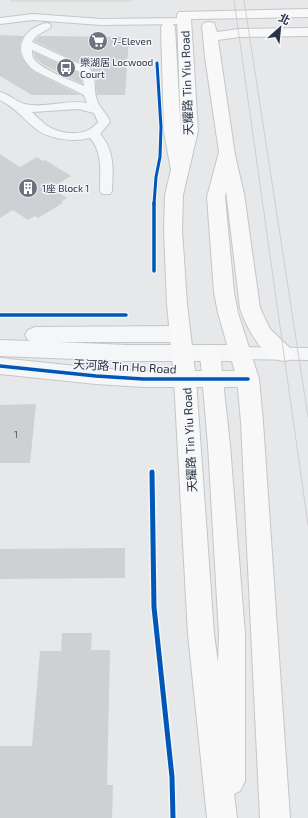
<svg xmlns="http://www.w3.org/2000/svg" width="308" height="818" font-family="'Exo 2','Noto Sans TC',sans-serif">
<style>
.green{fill:#d6ded6}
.building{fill:#ced0d3}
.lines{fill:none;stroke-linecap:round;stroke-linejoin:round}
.service-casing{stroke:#c4c6c8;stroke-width:2}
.minor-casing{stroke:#c4c6c8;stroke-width:2}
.secondary-casing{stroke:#c4c6c8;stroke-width:2}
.service{fill:#f5f6f7;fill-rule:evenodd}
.minor{fill:#f5f6f7;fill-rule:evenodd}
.secondary{fill:#f8f8f8;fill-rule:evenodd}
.tram{stroke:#cecfd2;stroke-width:1}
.cycleway-far2-casing{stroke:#f4f6f9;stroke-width:5}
.cycleway-far1-casing{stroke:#f4f6f9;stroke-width:6}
.cycleway-casing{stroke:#f4f6f9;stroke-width:8}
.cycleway-far2{stroke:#0057b8;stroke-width:3}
.cycleway-far1{stroke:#0057b8;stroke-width:3.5}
.cycleway{stroke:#0057b8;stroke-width:5}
.labels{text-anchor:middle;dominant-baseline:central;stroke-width:3;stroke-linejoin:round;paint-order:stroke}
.far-poi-label{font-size:10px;fill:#2b3445;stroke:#f4f6f9;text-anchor:start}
.number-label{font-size:10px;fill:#545c69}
.street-label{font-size:12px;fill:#2b3445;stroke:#f4f6f9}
</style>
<rect width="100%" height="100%" fill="#e6e8ea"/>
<path class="green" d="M11 0H132L131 2H11Z"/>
<g class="building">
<path d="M0 35 24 36 20 43V51L22 58 27 65 34 72 80 95H32L0 76Z"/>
<path d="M39 36 129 37 125 95H97L95 76 91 68 34 41Z"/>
<path d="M34 52 81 74 82 84 44 65 35 58Z"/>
<path d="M0 154 20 167 37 157 43 161 45 160 71 176 51 188 67 198 61 202 63 203 38 218 35 216 28 220 13 210 0 218Z"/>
<path d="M36 404 30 463H0V405Z"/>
<path d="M125 548V578L0 579V549Z"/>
<path d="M62 633H92L91 650H110L107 785H113L112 818H0V746H32L40 651H61Z"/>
</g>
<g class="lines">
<defs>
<g id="service">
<path d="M33 14 101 19 184 18 189 21 184 24 101 25 33 20 0 24V18Z"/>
<path d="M46 23 50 24 51 26 50 28 36 36 32 42 90 69C97 79 93 89 97 100 100 109 107 113 110 122L100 134C115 150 113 171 112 191L110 194H102L100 191C100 173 103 152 90 138 73 142 51 140 36 129 23 119 16 108 0 100V92C9 94 16 102 25 104 46 109 66 99 87 103L84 95 35 71C12 54 19 30 46 23ZM32 50 82 73 84 86C73 81 40 69 34 59 32 56 32 53 32 50ZM78 109 94 113 98 122C86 138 61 135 46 125 41 121 36 116 32 112Z"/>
<path d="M241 347 308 348V360L241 359 236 357 233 353 236 349Z"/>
</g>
<g id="minor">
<path d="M180 326 187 329 190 334 187 339 180 342H58L127 345H241L248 347 251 353 248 359 241 361H127L0 356V340L31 341 28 340 25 335 28 330 35 327Z"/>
<path d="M0 358 96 368 143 371H248L256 373 259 379 256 385 248 387H143L96 384 0 374Z"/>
</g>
<g id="secondary">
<path d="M308 9V17L191 19 198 131 183 195 182 230 187 304 196 380 214 634 218 663 219 634 208 445 200 353 203 347 210 345 217 347 220 353 230 445 245 634V781L240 791 234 794 237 818H207L188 634 174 380 167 304 164 230 165 195 171 170 164 132 161 27 163 24 168 23 173 24 175 27 181 136 177 15 179 12Z"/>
<path d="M209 22 214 23 217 32 239 29 308 28V36L239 37 218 40 235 155 244 194 260 308 270 329 290 348 293 354 290 360C266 367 246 327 240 308L226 191 225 197 234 292 238 313 259 379 263 422 290 818H260L241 422 237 379 218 313 214 292 207 197 219 152 205 57 202 26 204 23Z"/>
</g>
</defs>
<use href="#service" class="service-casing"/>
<use href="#minor" class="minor-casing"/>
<use href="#secondary" class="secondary-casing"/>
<use href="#service" class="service"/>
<use href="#minor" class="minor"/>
<use href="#secondary" class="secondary"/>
<g class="tram">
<path d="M234 0 308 525"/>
<path d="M244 0 308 417"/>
</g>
<defs>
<path id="cycleway-far2" d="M154 204 156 177 160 157 161 127 157 63"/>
<g id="cycleway-far1">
<path d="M154 271V203"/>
<path d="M0 315H126"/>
<path d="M0 366 96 376 143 379H248"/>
</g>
<path id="cycleway" d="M152 472 154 607 172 777 173 818"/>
</defs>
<use href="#cycleway-far2" class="cycleway-far2-casing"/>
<use href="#cycleway-far1" class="cycleway-far1-casing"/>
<use href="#cycleway" class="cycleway-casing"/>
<use href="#cycleway-far2" class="cycleway-far2"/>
<use href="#cycleway-far1" class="cycleway-far1"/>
<use href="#cycleway" class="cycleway"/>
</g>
<defs>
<symbol id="supermarket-disc" viewBox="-11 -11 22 22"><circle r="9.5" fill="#6c737f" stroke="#f4f6f9"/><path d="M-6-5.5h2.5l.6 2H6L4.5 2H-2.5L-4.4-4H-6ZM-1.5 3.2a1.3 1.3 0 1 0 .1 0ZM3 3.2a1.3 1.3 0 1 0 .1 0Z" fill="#fff"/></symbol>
<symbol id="bus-disc" viewBox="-11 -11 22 22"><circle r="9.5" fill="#6c737f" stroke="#f4f6f9"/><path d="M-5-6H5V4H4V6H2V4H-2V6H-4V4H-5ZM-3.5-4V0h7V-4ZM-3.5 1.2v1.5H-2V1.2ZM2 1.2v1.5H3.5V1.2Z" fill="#fff"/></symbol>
<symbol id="building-disc" viewBox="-11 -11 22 22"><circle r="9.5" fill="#6c737f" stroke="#f4f6f9"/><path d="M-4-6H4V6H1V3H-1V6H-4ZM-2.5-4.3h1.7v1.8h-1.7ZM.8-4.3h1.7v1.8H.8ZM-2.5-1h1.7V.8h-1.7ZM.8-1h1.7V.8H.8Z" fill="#fff"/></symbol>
</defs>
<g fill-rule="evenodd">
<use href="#supermarket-disc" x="87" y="30" width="22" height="22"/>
<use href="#bus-disc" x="55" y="57" width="22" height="22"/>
<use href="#building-disc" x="17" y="177" width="22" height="22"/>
</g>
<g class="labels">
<g class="far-poi-label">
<text x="112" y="41">7-Eleven</text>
<text x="80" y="62">樂湖居 Locwood<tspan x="80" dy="12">Court</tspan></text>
<text x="42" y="188">1座 Block 1</text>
</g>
<g class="number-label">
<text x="16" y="434">1</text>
</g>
<g class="street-label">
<text transform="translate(186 83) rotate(-92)">天耀路 Tin Yiu Road</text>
<text transform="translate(125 366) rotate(3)">天河路 Tin Ho Road</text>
<text transform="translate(189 440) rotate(-93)">天耀路 Tin Yiu Road</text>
</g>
</g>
<g transform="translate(280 28) rotate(27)" stroke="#f4f6f9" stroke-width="3" paint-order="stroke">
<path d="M0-3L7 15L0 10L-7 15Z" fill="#2b3445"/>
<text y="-6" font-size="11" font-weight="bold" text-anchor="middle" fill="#2b3445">北</text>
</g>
</svg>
